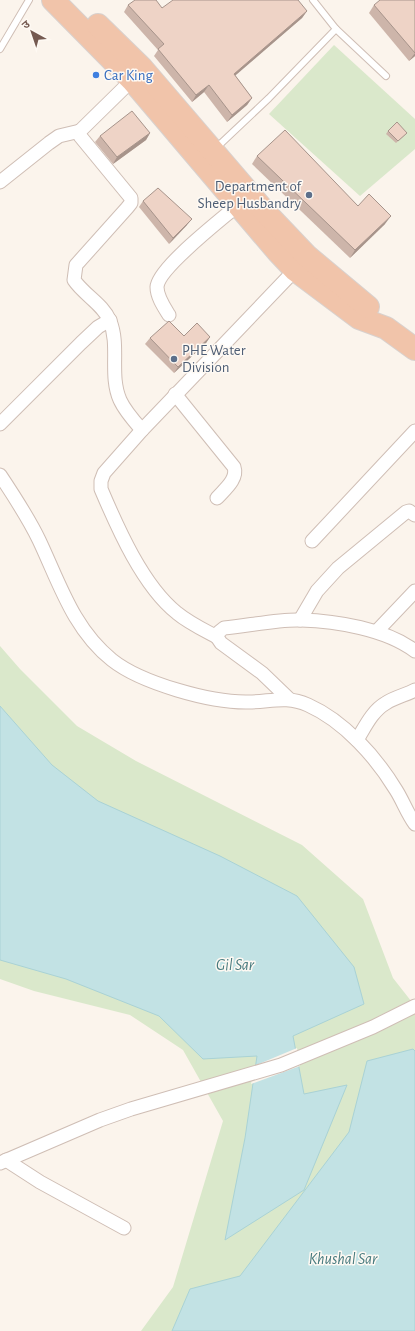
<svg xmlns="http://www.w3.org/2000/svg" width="415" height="1331" font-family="'Alegreya Sans','Noto Sans Devanagari',sans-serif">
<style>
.green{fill:#dae8cb}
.water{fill:#c2e2e4;stroke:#a9d2d5}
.pier{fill:#fbf4ec}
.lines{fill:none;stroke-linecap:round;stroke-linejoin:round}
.service-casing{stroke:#cfbeb5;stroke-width:8}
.minor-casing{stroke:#cfbeb5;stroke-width:15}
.trunk-casing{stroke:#d8d1ce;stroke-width:24}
.service{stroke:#fff;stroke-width:6}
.minor{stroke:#fff;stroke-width:13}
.trunk{stroke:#f1c4aa;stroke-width:22}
.wall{fill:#cdb5aa}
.shaded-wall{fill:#a7948b}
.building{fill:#eed3c6;stroke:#a7948b}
.shop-dot{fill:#3f7fe0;stroke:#fef9f3;stroke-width:1.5}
.service-dot{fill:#5c6f8a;stroke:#fef9f3;stroke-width:1.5}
.labels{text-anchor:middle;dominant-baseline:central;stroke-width:3;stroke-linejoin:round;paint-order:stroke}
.shop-label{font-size:15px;fill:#366cbe;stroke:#fef9f3;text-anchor:start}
.service-label{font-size:15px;fill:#4e5e75;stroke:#fef9f3;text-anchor:end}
.water-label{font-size:16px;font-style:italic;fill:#487b7f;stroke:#fef9f3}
</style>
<rect width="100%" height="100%" fill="#fbf4ec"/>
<g class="green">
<path d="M334 45 415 119V149L360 196 269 114Z"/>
<path d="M0 646 20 669 77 726 136 761 302 845 363 899 393 978 415 1006V1331H141L173 1287 223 1121 183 1050 130 1015 34 991 0 979Z"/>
</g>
<g class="water">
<path d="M0 706 52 765 98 801 220 856 297 896 354 967 364 1004 293 1036 304 1094 347 1085 304 1190 225 1240 245 1138 257 1056 203 1059 159 1016 66 979 0 960Z"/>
<path d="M413 1049 415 1051V1331H172L190 1289 240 1276 349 1132 367 1061Z"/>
</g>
<path class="pier" d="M297 1048 300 1066 251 1084 254 1066Z"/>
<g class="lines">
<defs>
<g id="service">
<path d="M336 29 386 76"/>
<path d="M0 49 29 0"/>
<path d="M215 149 269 98 336 29 313 0"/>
</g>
<g id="minor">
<path d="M135 75 132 80 80 131V136L131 198V203L127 208 76 265 74 280C84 295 103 304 110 321 120 346 109 375 120 400 125 411 134 421 142 430"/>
<path d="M0 182 49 143 59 136 80 131"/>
<path d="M169 315C164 307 157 297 157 287 158 268 222 219 238 205"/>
<path d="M175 394 234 467C238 479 225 489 217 498"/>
<path d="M0 424 81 343 98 327 110 320"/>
<path d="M0 475C14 496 28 517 39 540 59 582 73 629 112 660 141 683 211 703 249 702 270 702 286 695 308 705 344 721 376 757 396 790 403 801 407 813 415 824"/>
<path d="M312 541 415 431"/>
<path d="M300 620 317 591 338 568 406 512 409 511 415 515"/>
<path d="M377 631 415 591"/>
<path d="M217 637C204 630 189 623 177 613 143 586 118 529 101 489V481L104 473 142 430 295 270"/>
<path d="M289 699 262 673 221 643 217 637 219 632 224 628C247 626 278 619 301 620 336 621 386 629 415 651"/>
<path d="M357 740C365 727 372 711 386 703 395 697 406 695 415 690"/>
<path d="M6 1160 40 1182 124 1228"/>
<path d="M0 1163 100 1120 131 1109 281 1065 373 1027 415 1006"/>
</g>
<g id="trunk">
<path d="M53 0 132 80 278 252 295 270 359 318 386 328 415 349"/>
<path d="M98 25 141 67 267 214 307 256 368 307"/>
</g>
</defs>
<use href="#service" class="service-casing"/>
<use href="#minor" class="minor-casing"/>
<use href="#trunk" class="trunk-casing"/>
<use href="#service" class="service"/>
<use href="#minor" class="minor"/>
<use href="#trunk" class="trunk"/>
</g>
<g class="wall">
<path d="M415 0V56L409 61 369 13 374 5Z"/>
<path d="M128 5 162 8 307 11 302 18 235 75 252 98 247 105 227 122 204 92 192 102 154 56 158 50 124 12Z"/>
<path d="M388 131 407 133 405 135 396 143 386 134Z"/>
<path d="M150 133 146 140 113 164 95 142 100 136Z"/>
<path d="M257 156 358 206 385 224 350 258 252 164Z"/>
<path d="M143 201 187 225 169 244 139 207Z"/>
<path d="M184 336 210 337 206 343 174 373 145 344 150 338Z"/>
</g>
<g class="shaded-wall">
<path d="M307 11 302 18 229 81 234 74Z"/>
<path d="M415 53V56L409 61Z"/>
<path d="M209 85 204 92 192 102 196 95Z"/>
<path d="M252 98 247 105 227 122 232 115Z"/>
<path d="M150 133 146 140 113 164 117 157Z"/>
<path d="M391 216 385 224 350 258 355 250Z"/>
<path d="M192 219 187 225 169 244 173 238Z"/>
<path d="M210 337 206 343 174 373 178 367Z"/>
</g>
<g class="building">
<path d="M135 0H156L162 8 173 0H298L307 11 234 74 252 98 232 115 209 85 196 95 158 49 164 44 128 5Z"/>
<path d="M380 0H415V53L374 5Z"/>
<path d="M132 111 150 133 117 157 100 136Z"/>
<path d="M397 122 407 133 398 141 388 131Z"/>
<path d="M285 130 358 206 369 194 391 216 355 250 257 156Z"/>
<path d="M158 188 192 219 173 238 143 201Z"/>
<path d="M169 321 184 336 197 323 210 337 178 367 150 338Z"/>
</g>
<circle class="shop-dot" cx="96" cy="75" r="4"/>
<g class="service-dot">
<circle cx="309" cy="195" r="4"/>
<circle cx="174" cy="359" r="4"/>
</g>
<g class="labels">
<g class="shop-label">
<text x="104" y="75">Car King</text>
</g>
<g class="service-label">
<text x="301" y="186">Department of<tspan x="301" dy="17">Sheep Husbandry</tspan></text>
<text x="182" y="350" text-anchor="start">PHE Water<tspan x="182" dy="17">Division</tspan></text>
</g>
<g class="water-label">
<text x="235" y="965">Gil Sar</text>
<text x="343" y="1259">Khushal Sar</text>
</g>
</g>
<g transform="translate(32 32) rotate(320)" stroke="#fef9f3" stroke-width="3" paint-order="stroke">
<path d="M0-3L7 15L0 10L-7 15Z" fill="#755a51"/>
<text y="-6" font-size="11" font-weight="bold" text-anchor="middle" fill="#755a51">उ</text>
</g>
</svg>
